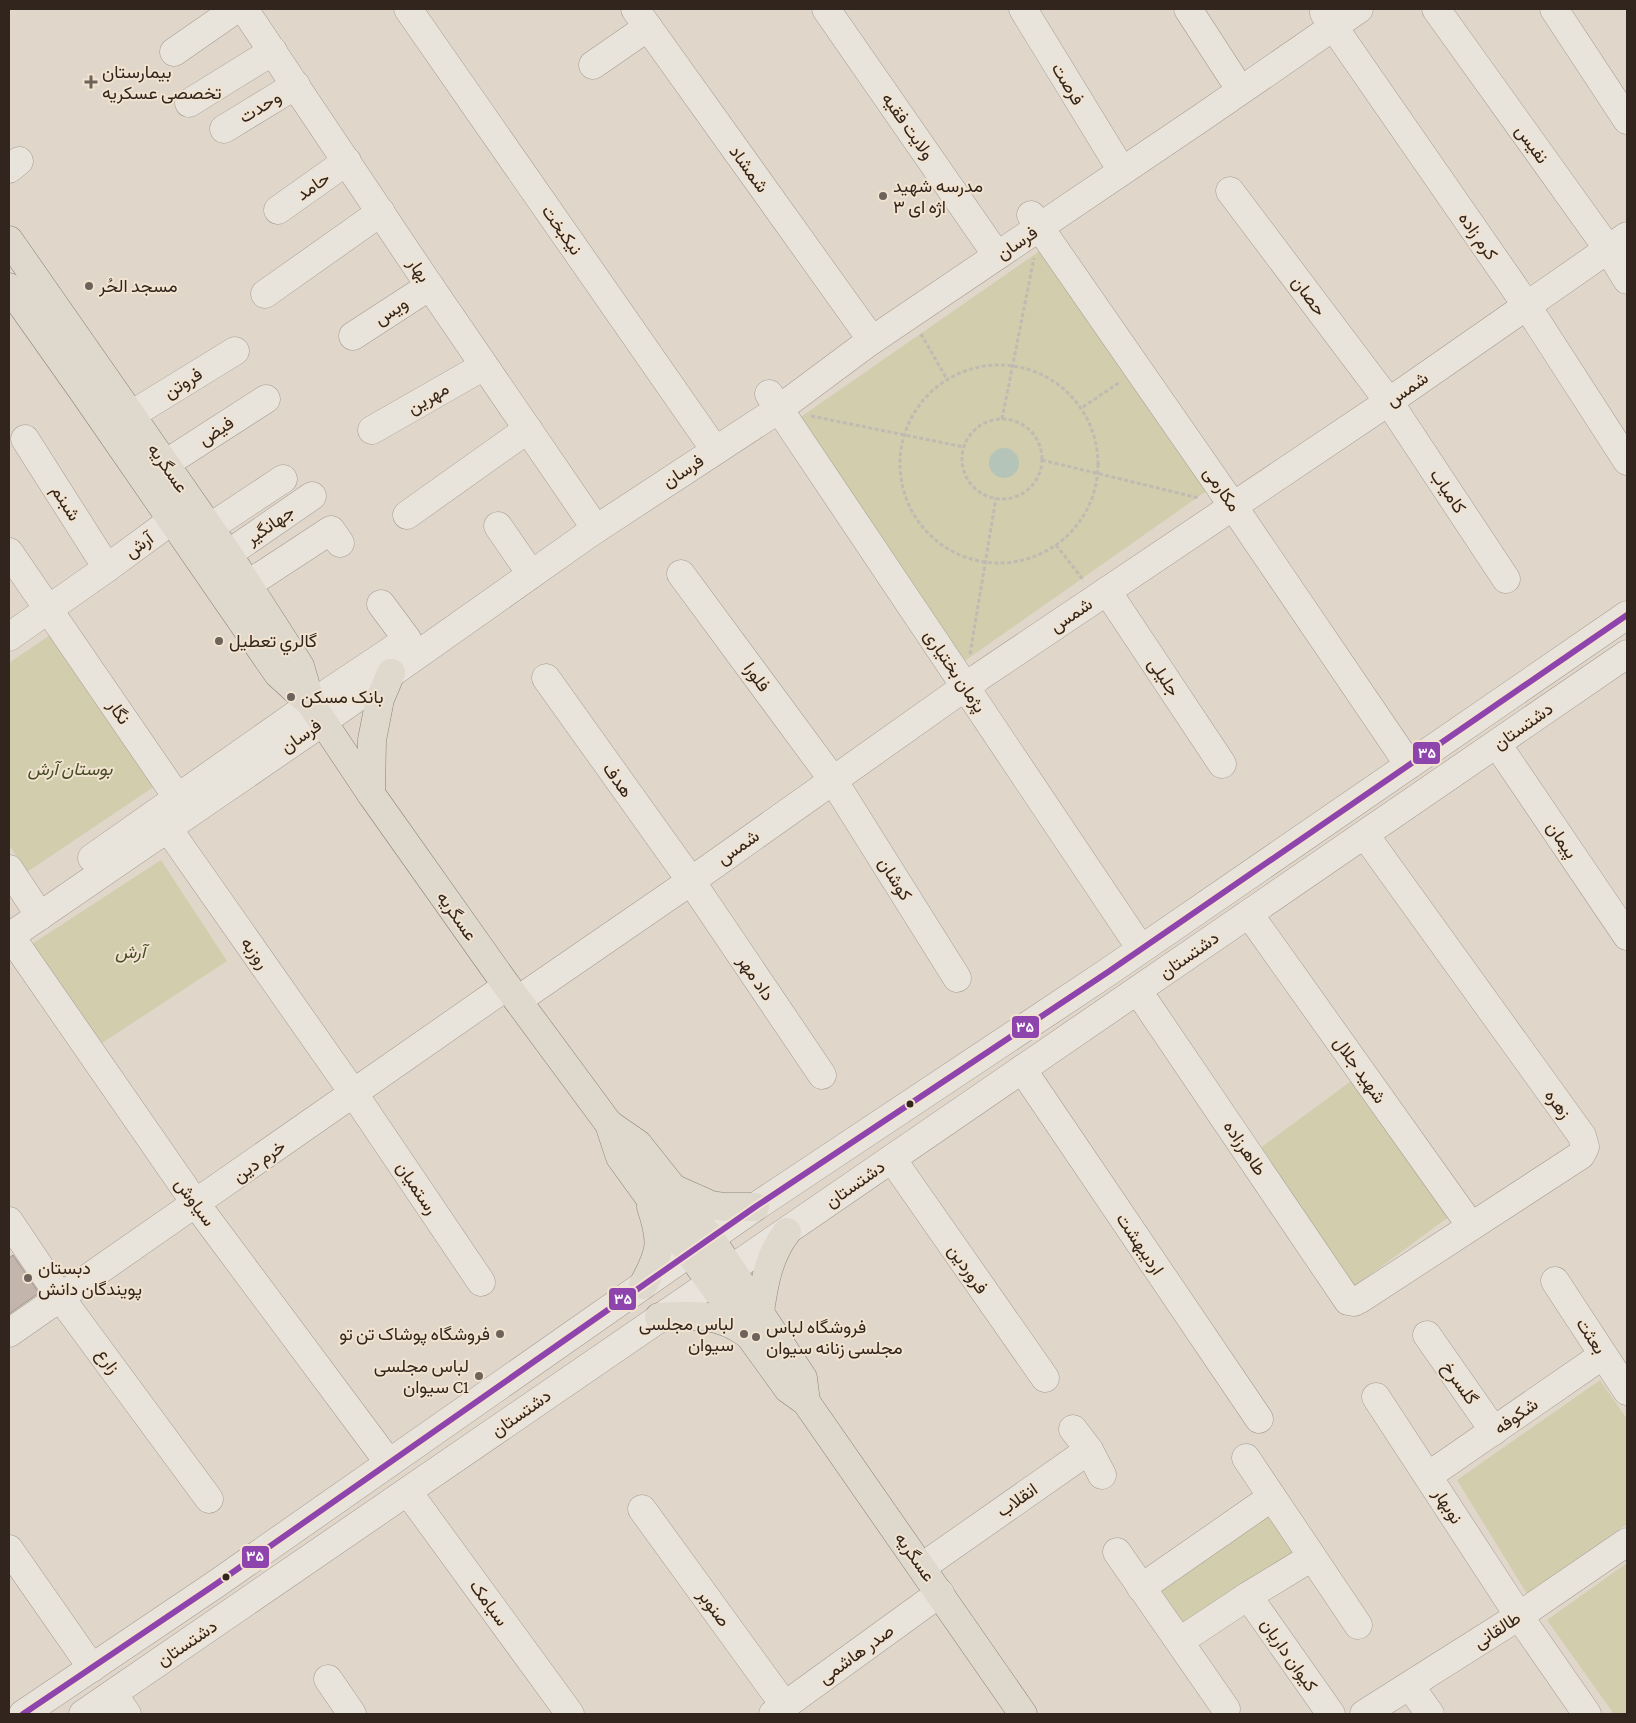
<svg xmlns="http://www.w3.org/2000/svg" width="1636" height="1723" font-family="'Crimson Pro',Vazirmatn,serif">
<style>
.green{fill:#d1cdad}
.water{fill:#b5c4b8}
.building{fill:#c3b5ab;stroke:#9f938a}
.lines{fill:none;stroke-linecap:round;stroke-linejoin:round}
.minor-casing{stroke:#a59c93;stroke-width:29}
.major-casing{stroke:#8a827a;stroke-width:29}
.path{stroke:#c1bab2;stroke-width:3;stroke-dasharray:4 2.5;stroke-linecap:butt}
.minor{stroke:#e8e3db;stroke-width:28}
.major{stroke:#dfd8cd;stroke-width:28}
.bus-1-casing{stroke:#f1e3d0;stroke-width:10}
.bus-1{stroke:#8e44ad;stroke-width:6}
.poi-dot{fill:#6e635a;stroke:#f1e3d0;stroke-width:2}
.bus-dot{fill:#31251d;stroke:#f1e3d0;stroke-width:2}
.labels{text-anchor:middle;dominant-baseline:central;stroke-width:4;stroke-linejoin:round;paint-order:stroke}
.poi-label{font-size:18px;fill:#31251d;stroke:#f1e3d0;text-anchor:start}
.street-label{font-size:18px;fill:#31251d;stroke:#f1e3d0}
.park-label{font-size:18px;font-style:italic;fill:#474c26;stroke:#f1e3d0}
.line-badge{stroke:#f1e3d0;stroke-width:2}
.badge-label{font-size:14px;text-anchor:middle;font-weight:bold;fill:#fff}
</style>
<rect width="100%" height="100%" fill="#e0d7ca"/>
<g class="green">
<path d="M1044 248 1208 490 959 665 795 421Z"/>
<path d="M53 633 155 786 27 872 9 845V663Z"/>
<path d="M161 860 227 961 99 1045 32 944Z"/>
<path d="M1354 1079 1451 1215 1351 1289 1256 1151Z"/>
<path d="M1600 1380 1627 1419V1524L1527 1594 1457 1480Z"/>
<path d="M1272 1506 1299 1548 1182 1629 1153 1587Z"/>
<path d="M1627 1563V1714H1614L1547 1620Z"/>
</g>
<circle class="water" cx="1004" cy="463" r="15"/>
<path class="building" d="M13 1255 39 1293 9 1314V1258Z"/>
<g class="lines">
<defs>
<g id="minor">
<path d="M244 9 425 279 596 529"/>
<path d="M408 9 715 450"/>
<path d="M635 9 864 329"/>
<path d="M826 9 989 244"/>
<path d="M1023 9 1114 158"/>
<path d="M1188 9 1232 77"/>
<path d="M1436 9 1608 249 1627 280"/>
<path d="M1554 9 1627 120"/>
<path d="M1324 13 1527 306 1627 461"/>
<path d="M174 52 236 9"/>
<path d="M593 65 648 27"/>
<path d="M189 103 273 51"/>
<path d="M224 129 296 85"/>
<path d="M9 169 19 161"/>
<path d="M1230 191 1389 402 1506 579"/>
<path d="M278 210 347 161"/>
<path d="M1031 215 1233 506 1409 765"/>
<path d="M265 294 381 212"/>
<path d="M353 336 430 286"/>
<path d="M769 394 1141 949"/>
<path d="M131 415 235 351"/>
<path d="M372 430 484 366"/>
<path d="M25 439 107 568"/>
<path d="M165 464 266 399"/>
<path d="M407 515 528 429"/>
<path d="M498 526 531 574"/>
<path d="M209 528 283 479"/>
<path d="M9 552 188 813"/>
<path d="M228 554 312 496"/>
<path d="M681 574 833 780 957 978"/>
<path d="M247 585 331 530 340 543"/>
<path d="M1107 591 1222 764"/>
<path d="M381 604 407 639"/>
<path d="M9 637 107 568 171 521"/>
<path d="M546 678 691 881 822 1075"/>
<path d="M1497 744 1627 936"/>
<path d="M157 813 354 1094 481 1282"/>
<path d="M92 858 311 704 404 642"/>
<path d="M9 869 40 916"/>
<path d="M1249 914 1471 1226"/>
<path d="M9 934 196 1204 389 1463"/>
<path d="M9 937 311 730 590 533 779 409 865 345 1201 118 1359 9"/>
<path d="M1138 991 1348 1301 1354 1302 1360 1299 1581 1155 1585 1147 1582 1136 1365 835"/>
<path d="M518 1000 691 881 979 677 1397 396 1627 236"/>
<path d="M1022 1069 1259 1419"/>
<path d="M892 1159 1045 1378"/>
<path d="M9 1221 60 1297 209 1499"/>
<path d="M1555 1281 1627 1391"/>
<path d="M9 1333 507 986"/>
<path d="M1427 1335 1494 1431"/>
<path d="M1376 1397 1519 1616 1587 1714"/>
<path d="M1073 1429 1089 1450"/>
<path d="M1246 1458 1358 1625"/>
<path d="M1428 1476 1603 1355"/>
<path d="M408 1492 570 1714"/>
<path d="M642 1509 785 1706"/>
<path d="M9 1549 92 1668"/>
<path d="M1117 1552 1226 1709"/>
<path d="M922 1567 1089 1450 1102 1475"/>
<path d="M1141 1588 1272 1497"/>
<path d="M1248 1596 1331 1714"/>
<path d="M1180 1641 1248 1596 1312 1557"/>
<path d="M328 1679 352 1714"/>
<path d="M1410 1686 1430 1714"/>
<path d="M113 1694 127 1714"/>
<path d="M23 1714 216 1584 755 1207 1108 972 1627 615"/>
<path d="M83 1714 1627 654"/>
<path d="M773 1714 940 1593"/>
<path d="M1364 1714 1519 1616 1627 1542"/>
</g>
<g id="major">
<path d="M9 240 228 554 300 666 311 704"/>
<path d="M9 287 84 393 278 674 311 704 371 794 507 986 609 1124 620 1157 788 1389 806 1402 1023 1714"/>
<path d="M371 794 372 740 380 699 391 673"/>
<path d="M609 1124 638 1144 673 1188 711 1239 803 1378 806 1402"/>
<path d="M675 1189 711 1205 725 1207H755"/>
<path d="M643 1285C661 1252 663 1243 651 1207"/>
<path d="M760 1312C764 1283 769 1255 787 1232"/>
<path d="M659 1317C693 1315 718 1313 746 1333"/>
</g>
</defs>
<use href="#minor" class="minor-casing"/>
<use href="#major" class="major-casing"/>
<g class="path">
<path d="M921 334 948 381"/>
<circle cx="999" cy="464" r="99"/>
<path d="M1083 407 1120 382"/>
<path d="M811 416 964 447"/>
<path d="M1002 419 1034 258"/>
<circle cx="1002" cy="459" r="40"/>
<path d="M1042 460 1199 498"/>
<path d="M1056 545 1084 581"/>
<path d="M970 654 996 498"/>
</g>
<use href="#minor" class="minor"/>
<use href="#major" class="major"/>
<defs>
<path id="bus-1" d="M23 1714 216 1584 755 1207 1108 972 1627 615"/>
</defs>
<use href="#bus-1" class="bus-1-casing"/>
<use href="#bus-1" class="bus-1"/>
</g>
<g class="poi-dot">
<path d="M88.5 74.5h5v5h5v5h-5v5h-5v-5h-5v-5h5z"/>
<circle cx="883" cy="196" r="5"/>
<circle cx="89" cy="286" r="5"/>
<circle cx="219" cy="641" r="5"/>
<circle cx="291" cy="697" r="5"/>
<circle cx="28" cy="1278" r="5"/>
<circle cx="500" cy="1334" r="5"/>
<circle cx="744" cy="1334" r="5"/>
<circle cx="756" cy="1337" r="5"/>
<circle cx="479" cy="1376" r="5"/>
</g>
<g class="bus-dot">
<circle cx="910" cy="1104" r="4.5"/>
<circle cx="226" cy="1577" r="4.5"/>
</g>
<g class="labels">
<g class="poi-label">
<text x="102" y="72">بیمارستان<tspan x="102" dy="21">تخصصی عسکریه</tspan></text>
<text x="893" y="186">مدرسه شهید<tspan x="893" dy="21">اژه ای ۳</tspan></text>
<text x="99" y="286">مسجد الحُر</text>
<text x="229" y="641">گالري تعطيل</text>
<text x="301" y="697">بانک مسکن</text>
<text x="38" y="1268">دبستان<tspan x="38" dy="21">پویندگان دانش</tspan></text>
<text x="734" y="1324" text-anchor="end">لباس مجلسی<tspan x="734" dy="21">سیوان</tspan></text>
<text x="766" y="1327">فروشگاه لباس<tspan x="766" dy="21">مجلسی زنانه سیوان</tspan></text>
<text x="490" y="1334" text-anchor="end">فروشگاه پوشاک تن تو</text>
<text x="469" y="1366" text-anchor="end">لباس مجلسی<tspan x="469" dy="21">سیوان C1</tspan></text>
</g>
<g class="street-label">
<text transform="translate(1068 84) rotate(59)">فرصت</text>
<text transform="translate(260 107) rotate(-31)">وحدت</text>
<text transform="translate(908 126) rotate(55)">ولایت فقیه</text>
<text transform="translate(1532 144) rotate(54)">نفیس</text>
<text transform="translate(749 169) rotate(54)">شمشاد</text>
<text transform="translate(313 186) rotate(-35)">حامد</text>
<text transform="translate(562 230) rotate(55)">نیکبخت</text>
<text transform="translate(1478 236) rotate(55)">کرم زاده</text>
<text transform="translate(1017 243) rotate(-34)">فرسان</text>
<text transform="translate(419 270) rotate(56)">بهار</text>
<text transform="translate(1309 296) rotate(53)">حصان</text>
<text transform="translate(391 311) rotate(-33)">ویس</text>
<text transform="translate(183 383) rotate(-32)">فروتن</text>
<text transform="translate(1407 389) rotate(-35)">شمس</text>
<text transform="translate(428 398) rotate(-30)">مهرین</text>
<text transform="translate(216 431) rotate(-33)">فیض</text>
<text transform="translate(168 468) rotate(55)">عسگریه</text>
<text transform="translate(683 471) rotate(-33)">فرسان</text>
<text transform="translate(1222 489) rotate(55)">مکارمی</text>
<text transform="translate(1448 491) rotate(56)">کامیاب</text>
<text transform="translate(66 503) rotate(58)">شبنم</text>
<text transform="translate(270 525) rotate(-35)">جهانگیر</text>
<text transform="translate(139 545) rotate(-36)">آرش</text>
<text transform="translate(1071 615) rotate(-34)">شمس</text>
<text transform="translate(955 671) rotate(56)">پژمان بختیاری</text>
<text transform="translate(757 677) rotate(54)">فلورا</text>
<text transform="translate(1164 677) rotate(56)">جلیلی</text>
<text transform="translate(119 712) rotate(56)">نگار</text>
<text transform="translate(1523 726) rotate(-35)">دشتستان</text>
<text transform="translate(301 736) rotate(-35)">فرسان</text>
<text transform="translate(618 780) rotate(54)">هدف</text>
<text transform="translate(1562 840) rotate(56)">پیمان</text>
<text transform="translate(738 847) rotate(-35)">شمس</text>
<text transform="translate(895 879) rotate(58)">کوشان</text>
<text transform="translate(457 916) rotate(55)">عسگریه</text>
<text transform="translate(255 953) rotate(55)">روزبه</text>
<text transform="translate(1189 955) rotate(-35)">دشتستان</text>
<text transform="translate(756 978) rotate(56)">داد مهر</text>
<text transform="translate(1360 1070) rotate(55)">شهید جلال</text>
<text transform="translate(1558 1104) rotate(54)">زهره</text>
<text transform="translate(1245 1148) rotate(56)">طاهرزاده</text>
<text transform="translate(259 1161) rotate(-35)">خرم دین</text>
<text transform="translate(855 1184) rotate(-35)">دشتستان</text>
<text transform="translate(417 1188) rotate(56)">رستمیان</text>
<text transform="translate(195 1202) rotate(54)">سیاوش</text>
<text transform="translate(1140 1244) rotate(56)">اردیبهشت</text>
<text transform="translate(968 1269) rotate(55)">فروردین</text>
<text transform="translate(1591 1336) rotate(57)">بعثت</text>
<text transform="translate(108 1361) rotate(54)">زارع</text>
<text transform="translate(1460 1383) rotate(55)">گلسرخ</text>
<text transform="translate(521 1413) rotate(-35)">دشتستان</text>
<text transform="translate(1516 1416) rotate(-35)">شکوفه</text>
<text transform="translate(1017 1500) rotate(-35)">انقلاب</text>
<text transform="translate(1448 1506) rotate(57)">نوبهار</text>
<text transform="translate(915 1557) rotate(55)">عسگریه</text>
<text transform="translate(489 1603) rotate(54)">سیامک</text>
<text transform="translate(714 1608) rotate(54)">صنوبر</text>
<text transform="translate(1497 1630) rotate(-33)">طالقانی</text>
<text transform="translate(187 1643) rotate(-34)">دشتستان</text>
<text transform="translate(856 1654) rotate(-36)">صدر هاشمی</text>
<text transform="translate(1289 1655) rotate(55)">کیوان داریان</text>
</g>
<g class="park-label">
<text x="70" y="769">بوستان آرش</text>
<text x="130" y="952">آرش</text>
</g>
</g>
<g class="line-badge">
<rect x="1412" y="741" width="29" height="24" rx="5" fill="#8e44ad"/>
<rect x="1011" y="1015" width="29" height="24" rx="5" fill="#8e44ad"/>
<rect x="608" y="1287" width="29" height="24" rx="5" fill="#8e44ad"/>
<rect x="241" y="1545" width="29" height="24" rx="5" fill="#8e44ad"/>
</g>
<g class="badge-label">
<text x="1427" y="758">۳۵</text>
<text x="1025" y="1032">۳۵</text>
<text x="623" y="1304">۳۵</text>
<text x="255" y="1561">۳۵</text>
</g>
<rect width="1636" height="1723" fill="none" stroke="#31251d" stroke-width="20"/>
</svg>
